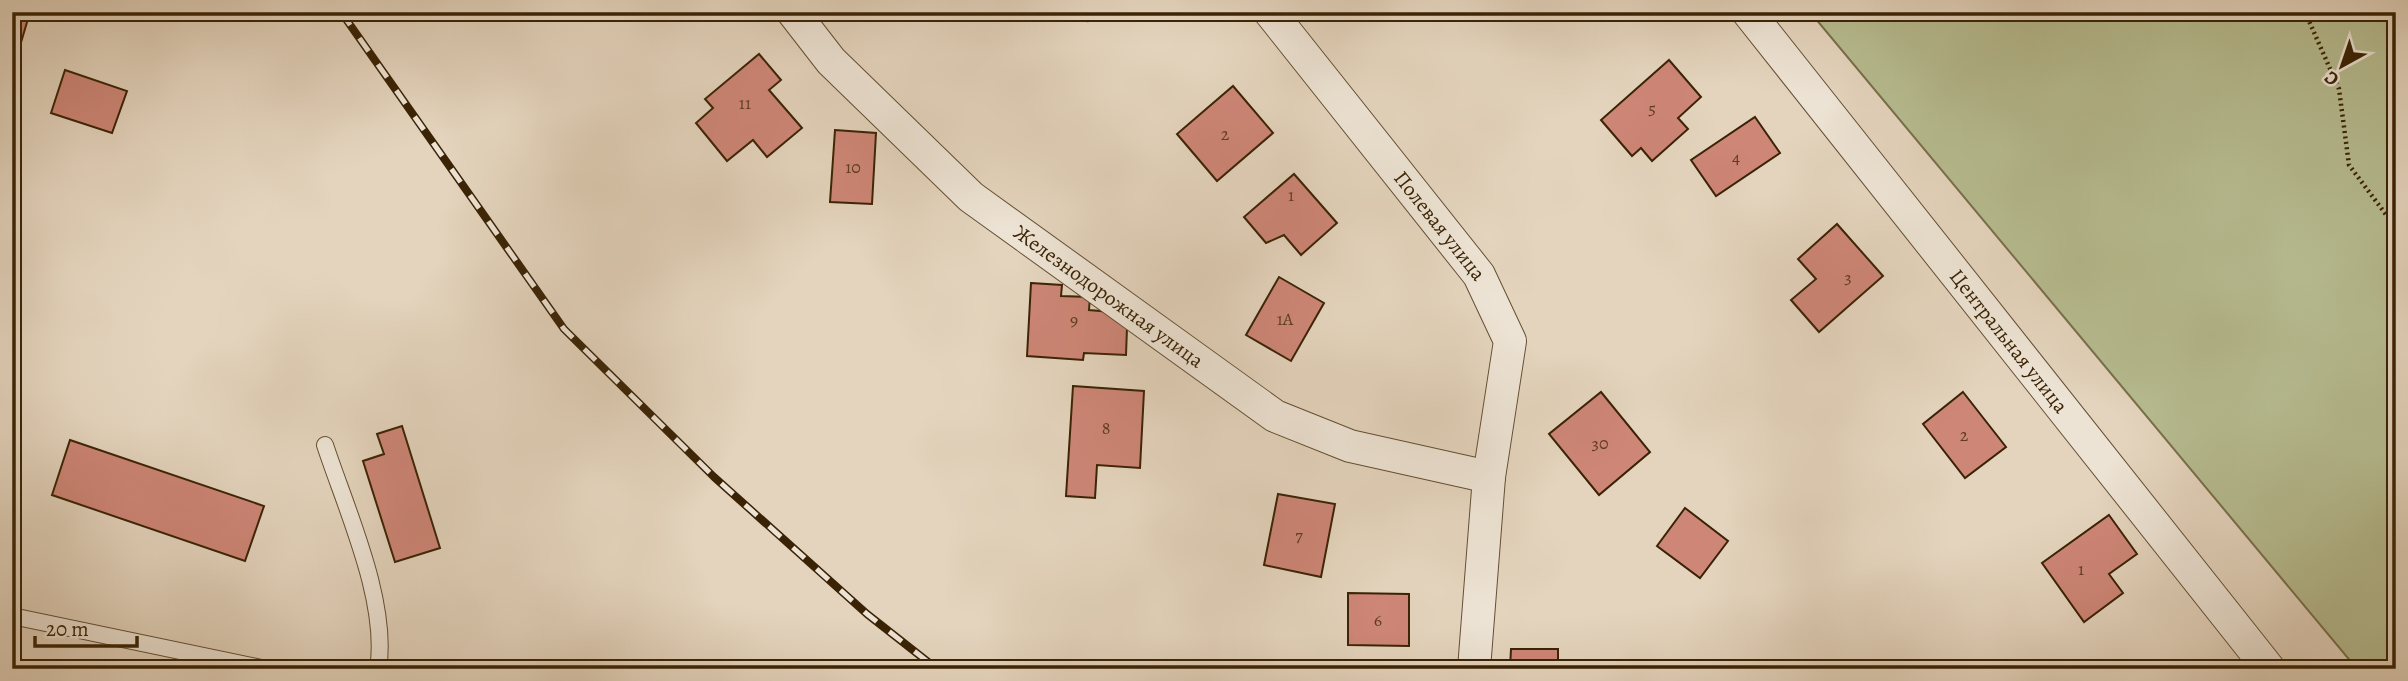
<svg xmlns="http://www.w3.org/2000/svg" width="2408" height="681" font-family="Alegreya,serif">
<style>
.green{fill:#b6bc90;stroke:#78704a;stroke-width:2}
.building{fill:#ce8677;stroke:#3a2305;stroke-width:2}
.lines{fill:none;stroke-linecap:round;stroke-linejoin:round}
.lane-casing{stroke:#644f33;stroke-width:18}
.street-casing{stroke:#644f33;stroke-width:34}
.path{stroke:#3a2305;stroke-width:4.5;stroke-dasharray:2 3.5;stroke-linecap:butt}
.lane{stroke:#ede3d4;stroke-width:16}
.street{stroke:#ede3d4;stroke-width:32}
.rail-casing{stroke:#3a2305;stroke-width:8}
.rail{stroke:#ede3d4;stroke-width:5;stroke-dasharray:16;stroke-linecap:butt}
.labels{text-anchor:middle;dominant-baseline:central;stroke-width:5;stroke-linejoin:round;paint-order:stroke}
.number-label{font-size:18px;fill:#5f3c22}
.street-label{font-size:21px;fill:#3a2305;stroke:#ede3d4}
</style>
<rect width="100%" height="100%" fill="#e4d4bd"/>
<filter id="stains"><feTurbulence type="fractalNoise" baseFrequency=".00286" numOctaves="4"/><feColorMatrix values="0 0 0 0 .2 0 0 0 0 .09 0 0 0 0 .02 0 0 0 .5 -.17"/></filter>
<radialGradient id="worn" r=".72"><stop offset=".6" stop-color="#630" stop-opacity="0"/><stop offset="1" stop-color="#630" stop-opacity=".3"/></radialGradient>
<path class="green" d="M1810 12H2396V669H2357Z"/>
<g class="building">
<path d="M12 12H30L12 73Z"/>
<path d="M1081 12H1099L1088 21Z"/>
<path d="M1615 12H1629L1620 19Z"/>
<path d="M759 54 781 80 769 90 802 128 767 157 753 140 727 161 696 123 713 108 705 99Z"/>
<path d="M1669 60 1701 97 1678 118 1688 129 1652 161 1641 148 1632 156 1601 120Z"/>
<path d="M65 70 127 91 112 133 51 113Z"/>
<path d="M1233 86 1273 133 1217 181 1177 134Z"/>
<path d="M1755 117 1780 153 1716 196 1691 160Z"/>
<path d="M835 130 876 133 872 204 830 202Z"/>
<path d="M1294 174 1337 223 1301 255 1284 235 1266 243 1244 217Z"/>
<path d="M1837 224 1883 276 1819 332 1791 300 1816 279 1798 259Z"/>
<path d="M1279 277 1324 303 1291 361 1246 335Z"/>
<path d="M1031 283 1062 285 1061 296 1090 297 1089 310 1112 312 1127 328 1126 355 1084 353 1083 360 1027 356Z"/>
<path d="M1073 386 1144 391 1140 468 1097 465 1095 498 1066 496Z"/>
<path d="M1601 392 1650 452 1599 495 1549 434Z"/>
<path d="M1963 392 2006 447 1965 478 1923 424Z"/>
<path d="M402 426 440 548 395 562 363 461 384 454 377 434Z"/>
<path d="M70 440 264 506 245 561 52 495Z"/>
<path d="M1278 494 1335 504 1321 577 1264 565Z"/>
<path d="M1685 508 1728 541 1700 578 1657 546Z"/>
<path d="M2109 515 2137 554 2109 574 2123 593 2084 622 2042 563Z"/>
<path d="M1348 593 1409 594V646L1348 645Z"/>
<path d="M1511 649H1558V669H1510Z"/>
</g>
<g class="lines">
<defs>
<g id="lane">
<path d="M325 445C346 509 389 602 378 669"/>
<path d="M12 616 266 669"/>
</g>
<g id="street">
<path id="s1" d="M793 12 831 61 971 197 1275 416 1350 446 1489 477"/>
<path id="s2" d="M1270 12 1479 275 1510 341 1489 477 1474 669"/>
<path id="s3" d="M1748 12 2269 669"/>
</g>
</defs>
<use href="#lane" class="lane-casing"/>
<use href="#street" class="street-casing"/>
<path class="path" d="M2305 12 2339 89 2349 165 2396 228"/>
<use href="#lane" class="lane"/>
<use href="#street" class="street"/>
<defs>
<path id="rail" d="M341 12 564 329 714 477 867 614 937 669"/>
</defs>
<use href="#rail" class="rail-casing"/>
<use href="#rail" class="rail"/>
</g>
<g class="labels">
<g class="number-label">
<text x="745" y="103">11</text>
<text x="1652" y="108">5</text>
<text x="1225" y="134">2</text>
<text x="1736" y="157">4</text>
<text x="853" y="167">10</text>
<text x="1291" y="195">1</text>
<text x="1848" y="277">3</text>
<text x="1285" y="319">1А</text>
<text x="1074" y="320">9</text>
<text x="1106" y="428">8</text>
<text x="1964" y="435">2</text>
<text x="1600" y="443">30</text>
<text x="1299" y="535">7</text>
<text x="2081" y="569">1</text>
<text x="1378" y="620">6</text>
</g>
<g class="street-label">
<text stroke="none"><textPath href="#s2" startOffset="273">Полевая улица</textPath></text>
<text stroke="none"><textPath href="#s1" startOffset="427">Железнодорожная улица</textPath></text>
<text stroke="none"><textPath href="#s3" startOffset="420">Центральная улица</textPath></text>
</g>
</g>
<rect width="2408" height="681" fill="none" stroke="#e4d4bd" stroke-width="42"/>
<rect x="14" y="14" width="2380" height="653" fill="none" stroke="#3a2305" stroke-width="3.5"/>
<rect x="21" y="21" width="2366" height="639" fill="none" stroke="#3a2305" stroke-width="2"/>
<g transform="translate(2342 66) rotate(220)" stroke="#ede3d4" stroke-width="5" paint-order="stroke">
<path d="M0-5L12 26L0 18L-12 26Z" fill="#3a2305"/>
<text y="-10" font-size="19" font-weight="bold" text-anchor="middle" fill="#3a2305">С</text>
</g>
<path d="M35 636v10h102v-10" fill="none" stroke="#3a2305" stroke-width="3.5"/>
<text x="46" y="636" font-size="21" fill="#3a2305" stroke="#ede3d4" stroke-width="5" paint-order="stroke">20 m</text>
<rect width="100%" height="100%" filter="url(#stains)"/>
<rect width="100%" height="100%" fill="url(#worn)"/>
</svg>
